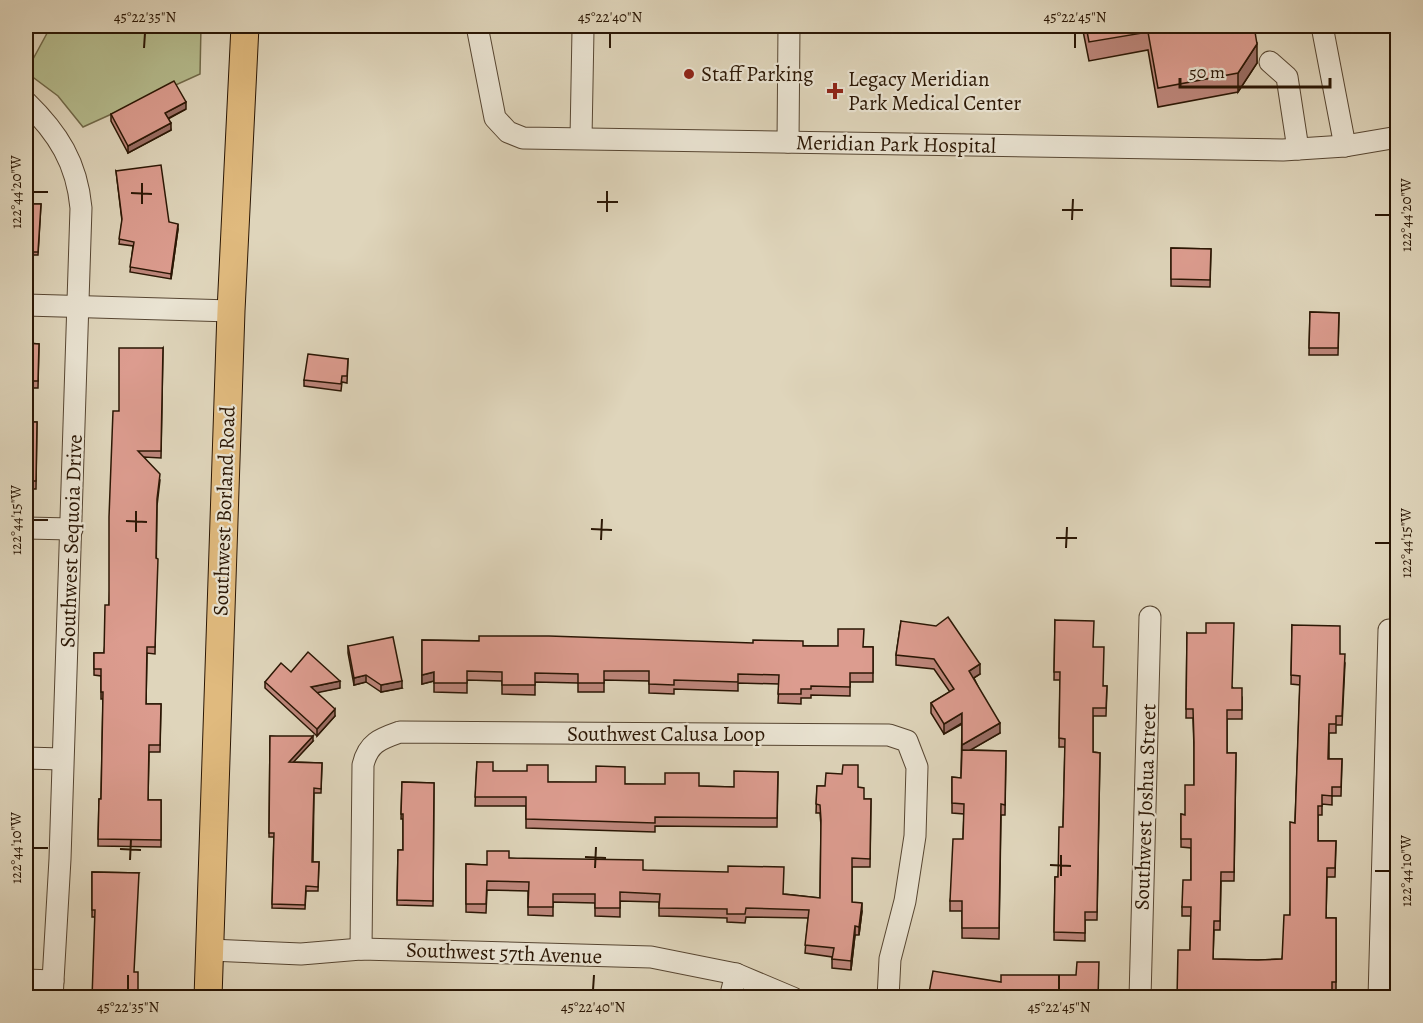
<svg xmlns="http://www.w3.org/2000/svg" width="1423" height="1023" font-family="Alegreya,serif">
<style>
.green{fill:#b5bc8e;stroke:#706949;stroke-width:1.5}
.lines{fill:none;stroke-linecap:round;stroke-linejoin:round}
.minor-casing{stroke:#574632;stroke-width:23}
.major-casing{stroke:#2a1604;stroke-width:29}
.minor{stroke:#eae4d3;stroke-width:21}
.major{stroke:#e0ba7e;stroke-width:27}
.wall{fill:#bd867b;stroke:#2a1604;stroke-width:1.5}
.shaded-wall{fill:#9a6d64;stroke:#2a1604;stroke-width:1.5}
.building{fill:#dc9c8f;stroke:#2a1604;stroke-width:1.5}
.ticks{fill:none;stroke:#2a1604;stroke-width:2}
.poi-dot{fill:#8f2418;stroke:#eae4d3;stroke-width:2}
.labels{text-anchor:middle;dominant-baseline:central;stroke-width:4.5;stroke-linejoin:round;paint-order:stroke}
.poi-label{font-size:21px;fill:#2a1604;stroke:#eae4d3;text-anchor:start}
.street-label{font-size:21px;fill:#2a1604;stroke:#eae4d3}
.neatline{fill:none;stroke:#2a1604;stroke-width:2}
.ticks-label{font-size:15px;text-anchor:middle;fill:#2a1604}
</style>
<rect width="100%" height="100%" fill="#dfd5bb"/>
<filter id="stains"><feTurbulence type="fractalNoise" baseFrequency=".00333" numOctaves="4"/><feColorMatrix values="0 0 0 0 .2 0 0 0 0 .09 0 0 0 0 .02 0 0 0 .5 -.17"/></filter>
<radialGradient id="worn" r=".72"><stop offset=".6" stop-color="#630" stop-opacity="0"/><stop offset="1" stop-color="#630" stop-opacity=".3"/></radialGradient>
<path class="green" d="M51 26H201L200 74 83 127 58 96 26 72Z"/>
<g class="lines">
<defs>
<g id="minor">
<path d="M477 26 495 118 508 132 523 138 1283 150 1345 146 1398 137"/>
<path d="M1322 26 1345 146"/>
<path d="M1270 62 1287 77 1298 149"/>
<path d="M26 102C58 133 77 163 81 208L60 859 52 998"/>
<path d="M581 138 583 30"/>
<path d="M788 142 789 26"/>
<path d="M26 305 231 311"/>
<path d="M26 528 72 529"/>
<path d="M26 758 62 759"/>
<path d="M361 949 363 765C368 743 380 739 400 732L889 735 907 741 917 767 915 836 905 901 890 959 888 998"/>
<path d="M210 950 301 954 361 949 651 957 736 974 793 998"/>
<path d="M26 980 53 981"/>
<path d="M730 998 736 974"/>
<path d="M1140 998 1150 617"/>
<path d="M1379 998 1389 630"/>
</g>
<path id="major" d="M208 998 231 311 245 26"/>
</defs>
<use href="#minor" class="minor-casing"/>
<use href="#major" class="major-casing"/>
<use href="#minor" class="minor"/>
<use href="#major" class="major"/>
</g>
<g class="wall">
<path d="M1082 26H1254L1257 63 1238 92 1158 107 1148 50 1089 61Z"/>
<path d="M186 109 168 119 171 130 128 153 111 121V114Z"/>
<path d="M116 171 169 222 178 229 171 279 130 272 133 246 119 244 122 221Z"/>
<path d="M26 204H41L38 255H31L30 270H26Z"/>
<path d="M1171 248 1211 249 1210 287 1171 286Z"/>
<path d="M1310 312 1339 313 1338 355H1309Z"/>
<path d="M26 343 39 344 38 388H32L31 422H37L36 489H26Z"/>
<path d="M163 348 161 458 144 457 160 480 157 506 155 654 147 653 146 704H161L160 752H149L148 800H161V847L98 846 99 799H101L103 699H101V676L94 675V653H104L109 605 119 411Z"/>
<path d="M348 359 347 383 342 382 341 391 304 386V380Z"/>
<rect x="26" y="578" width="2" height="43"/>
<path d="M1055 620 1093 647 1103 686H1107L1106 716H1093V752L1100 753 1097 920H1085V941L1054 940 1055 877H1058L1063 827 1065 747H1059L1060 680H1054Z"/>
<path d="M901 621 980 674 974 678 1000 733 970 750 1006 751 1005 815H1001L999 939 962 938V911H950V901L963 839 964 814 952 813V777L961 778 962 724 944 734 931 713V703L950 692 934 669 896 665V655Z"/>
<path d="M1292 625 1340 654 1345 663 1342 725H1336V733H1329V759H1342L1341 796H1332V805L1322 804V815H1318V841H1336L1335 877H1327L1326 918H1336V991L1177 998 1190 950 1191 916H1182V907L1191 880V848L1181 847V814L1185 815 1194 785V748L1193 718H1186L1187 633 1233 688 1242 697V719H1227V753H1236L1234 881H1221L1220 930H1214L1213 959 1258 960 1282 959 1290 915 1295 823 1300 685 1291 684Z"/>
<path d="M422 640 873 647V682H850V696L811 695V698H801V704L778 703 779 684 738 683V691L674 689V694L649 693V681L604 680V692H578V683L535 682V695L502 694V681L467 680V693L434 692V681L422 684Z"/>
<path d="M348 646 402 688 381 692 366 682 354 685 348 653Z"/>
<path d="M291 672 340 688 317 692 335 716 317 736 265 688V682Z"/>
<path d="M270 736 313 741 293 762 322 763 321 793H314L313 862H319L318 891H306L305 909 272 908 274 837H269Z"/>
<path d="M477 762 493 771 548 782 734 787 778 772 777 827 655 826V832L526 828V806H475Z"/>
<path d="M402 782 434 783 433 906 397 905 398 850H403V819H401Z"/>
<path d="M817 786 858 787 864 799H871L870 867H852V902L862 911 859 935H855L851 970 832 968V957L805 953 808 918 746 917 745 923 727 922V918L659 916V902L620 901V917L595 916V903L553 902V916L528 915V891L487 890 486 913 466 912V864L487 865 509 858 643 870 784 894 820 898 821 826 820 813H816Z"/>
<path d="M92 872 139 873 95 917H92Z"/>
</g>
<g class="shaded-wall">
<path d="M30 26H32L26 43V37Z"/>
<path d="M1257 44V63L1238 92V73Z"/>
<path d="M186 102V109L165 120V113Z"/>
<path d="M171 123V130L128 153V146Z"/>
<path d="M178 224V229L171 279V274Z"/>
<path d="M980 664V674L969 681V671Z"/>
<path d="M434 672V681L422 684V675Z"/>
<path d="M366 675V682L354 685V678Z"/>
<path d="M340 681V688L311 694V687Z"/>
<path d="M402 681V688L381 692V685Z"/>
<path d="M335 709V716L317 736V729Z"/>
<path d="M962 713V723L944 734V724Z"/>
<path d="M1000 723V733L962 755V745Z"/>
<path d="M313 736V741L289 767V762Z"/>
<path d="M862 903V911L859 935V927Z"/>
<path d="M855 926V935L851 970V961Z"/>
</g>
<g class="building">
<path d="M26 26H30L26 37Z"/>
<path d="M1086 26H1254L1257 44 1238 73 1158 88 1148 32 1089 42Z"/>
<path d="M174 81 186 102 165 113 171 123 128 146 111 114Z"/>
<path d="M161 165 169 222 178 224 171 274 130 267 134 242 119 239 122 219 116 171Z"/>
<path d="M26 204H41L38 252H31L30 266H26Z"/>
<path d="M1171 248 1211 249 1210 280 1171 279Z"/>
<path d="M1310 312 1339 313 1338 348H1309Z"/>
<path d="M26 343 39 344 38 381H32L31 422H37L36 481H26Z"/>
<path d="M119 348H163L161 451H138L160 474 157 499 156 558 158 559 155 647H147L146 704H161L160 745H149L148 800H161V840L98 839 99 799H101L103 692H101V669H94V653H104L105 605H109V517L113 411H119Z"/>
<path d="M308 354 348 359 347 376H342L341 384 304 380Z"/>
<rect x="26" y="578" width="2" height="35"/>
<path d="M948 617 980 664 969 671 1000 723 962 745V713L944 724 931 703 954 689 934 659 896 655 901 621 936 626Z"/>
<path d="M1055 620 1094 621 1093 647H1104L1103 686H1107L1106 708H1093V752L1100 753 1097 912H1085V933L1054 932 1055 877H1058L1059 827H1063L1065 739 1059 738 1060 672H1054Z"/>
<path d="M1206 623H1234L1232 688H1242V710H1227V753H1236L1234 872H1221L1220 921H1214L1213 959 1258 960 1282 959 1284 915H1290V822L1295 823 1300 676 1291 675 1292 625 1340 626V654H1345L1342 716H1336V724H1329L1328 759H1342L1341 787H1332V796L1322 795V806H1318V841H1336L1335 868H1327L1326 918H1336V982H1332V998H1177L1178 950H1190L1191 907H1182L1183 880H1191V839H1181V814L1185 815V785H1194V742L1193 709H1186L1187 633H1206Z"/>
<path d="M838 629H864L863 647H873V673H850V687L811 686V689H801V694H778L779 675 738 674V682L674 680V685L649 684V671H604V683H578V674L535 673V685H502V672L467 671V683H434V672L422 675V640L479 641V636H549L753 643V640L803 641V646H838Z"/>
<path d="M393 637 402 681 381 685 366 675 354 678 348 646Z"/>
<path d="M308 652 340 681 311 687 335 709 317 729 265 682 281 663 291 672Z"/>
<path d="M270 736H313L289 762 322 763 321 789 314 788 312 862H319L318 887 306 886 305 905 272 904 274 833H269Z"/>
<path d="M962 750 1006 751 1005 805 1001 804 999 928H962V901H950L953 839H963L964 804 952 803V777L961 778Z"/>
<path d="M477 762H493V771H527V765H548V782H596V766L625 767V784H665V773H699V786L734 787V771L778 772 777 818 655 817V823L526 819V797H475Z"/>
<path d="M843 765H858V787L864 788V799H871L870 859 852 858V902L862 903 859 927 855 926 851 961 832 959 834 948 805 945 809 910 746 908 745 914H727V909L659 908 660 894 620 892V908H595V894H553V907H528L529 882 487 881 486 904H466V864L487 865V851H509V858L643 860V870L728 872V866L784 867 783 894 820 898 821 820 820 805 816 804 817 786H825L826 773 842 774Z"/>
<path d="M402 782 434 783 433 901 397 900 398 850H403V814H401Z"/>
<path d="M92 872 139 873 134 972H138V998H92L95 910H92Z"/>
<path d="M1077 962H1099L1098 998H928L933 971 1001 982V975H1076Z"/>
<path d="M600 993 640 994 666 997V998H600Z"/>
<path d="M339 994 361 995V998H339Z"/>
<rect x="281" y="995" width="21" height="3"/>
</g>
<path class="ticks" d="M144 48 145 33M610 48V33M1075 48V33M33 192H48M131 193 152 194M597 202H618M142 204V183M1062 210H1083M607 212V191M1375 215H1390M1072 220 1073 199M33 520H48M126 521 147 522M591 529 612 530M136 532V511M1056 538H1077M601 540 602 519M1375 543H1390M1066 548 1067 527M33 848H48M120 849 141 850M585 857 606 858M130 860 131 839M1050 865 1071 866M595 868 596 847M1375 871H1390M1061 876V855M128 990V975M593 990 594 975M1059 990V975"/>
<g class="poi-dot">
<circle cx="689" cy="74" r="6"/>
<path d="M832 82h6v6h6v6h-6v6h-6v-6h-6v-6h6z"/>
</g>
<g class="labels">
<g class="poi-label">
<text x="701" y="74">Staff Parking</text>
<text x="848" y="79">Legacy Meridian<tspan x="848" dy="24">Park Medical Center</tspan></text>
</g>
<g class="street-label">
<text transform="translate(896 144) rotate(1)">Meridian Park Hospital</text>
<text transform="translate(224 511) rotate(-88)">Southwest Borland Road</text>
<text transform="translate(71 541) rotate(-88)">Southwest Sequoia Drive</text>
<text x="666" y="734">Southwest Calusa Loop</text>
<text transform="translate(1145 807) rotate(-88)">Southwest Joshua Street</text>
<text transform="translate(504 953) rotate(2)">Southwest 57th Avenue</text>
</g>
</g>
<rect width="1423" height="1023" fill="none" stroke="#dfd5bb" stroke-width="66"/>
<path d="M1180 78v9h150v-9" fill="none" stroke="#2a1604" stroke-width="3"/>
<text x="1189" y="78" font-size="18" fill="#2a1604" stroke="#eae4d3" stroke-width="4.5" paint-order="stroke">50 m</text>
<rect x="33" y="33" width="1357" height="957" class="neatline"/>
<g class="ticks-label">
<text x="145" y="22">45°22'35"N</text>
<text x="610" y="22">45°22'40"N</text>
<text x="1075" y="22">45°22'45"N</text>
<text transform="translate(16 192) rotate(-90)" y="5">122°44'20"W</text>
<text transform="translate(1406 215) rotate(-90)" y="5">122°44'20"W</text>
<text transform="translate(16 520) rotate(-90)" y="5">122°44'15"W</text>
<text transform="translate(1406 543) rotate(-90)" y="5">122°44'15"W</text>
<text transform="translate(16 848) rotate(-90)" y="5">122°44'10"W</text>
<text transform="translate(1406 871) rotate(-90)" y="5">122°44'10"W</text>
<text x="128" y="1012">45°22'35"N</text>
<text x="593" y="1012">45°22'40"N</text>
<text x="1059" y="1012">45°22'45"N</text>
</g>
<rect width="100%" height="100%" filter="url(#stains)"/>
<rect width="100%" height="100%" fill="url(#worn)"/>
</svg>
